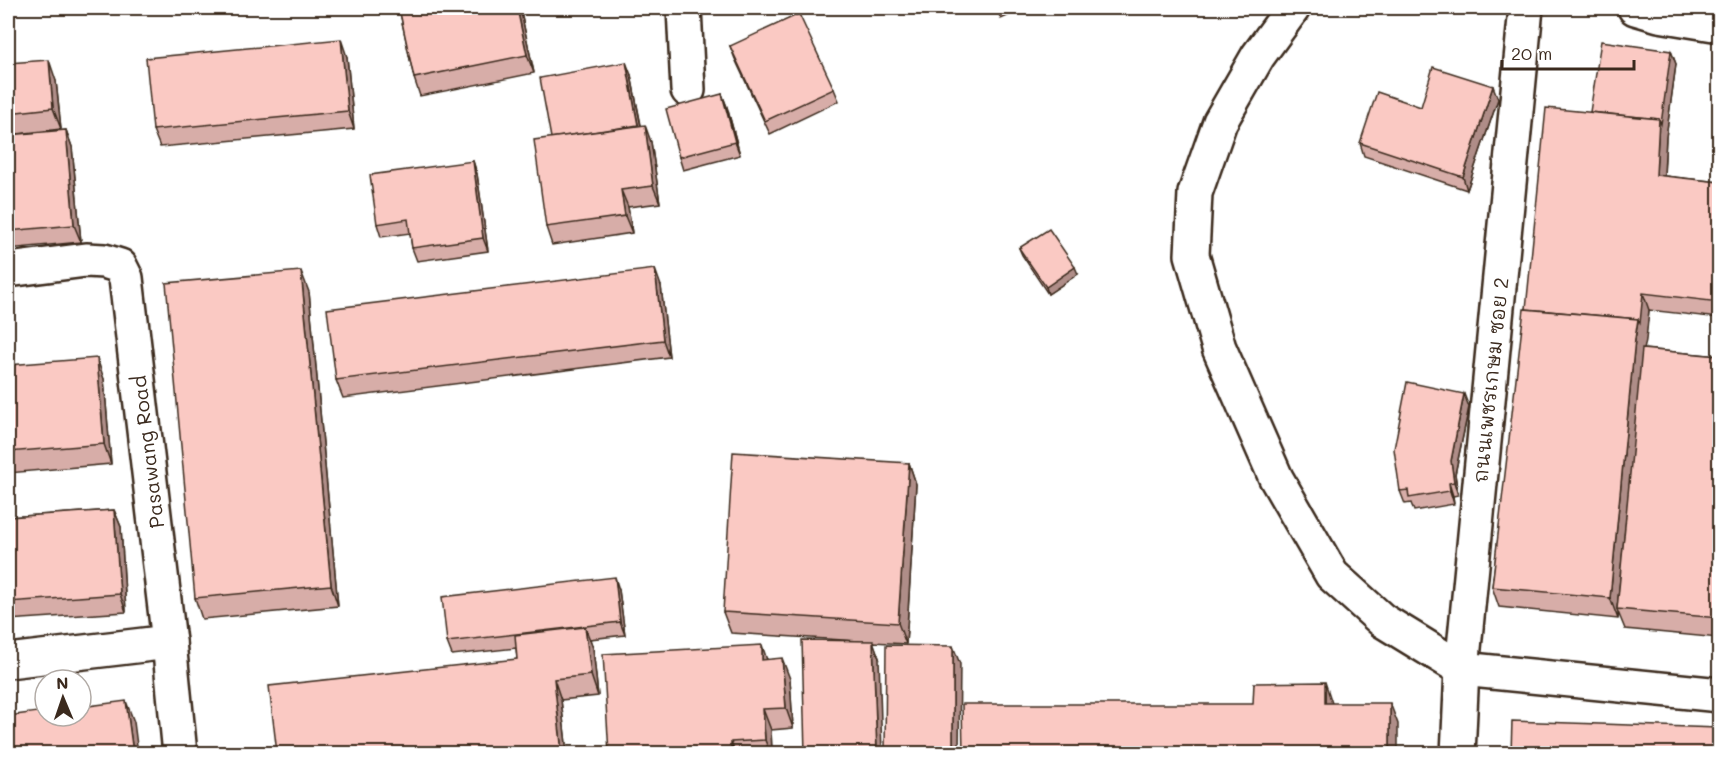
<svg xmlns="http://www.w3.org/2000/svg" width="1727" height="761" font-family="Mali,'Playpen Sans Thai',sans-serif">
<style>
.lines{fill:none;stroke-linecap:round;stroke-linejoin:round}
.street-casing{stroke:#3b2a1e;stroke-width:38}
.street{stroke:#fff;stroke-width:33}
.wall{fill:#d7ada8;stroke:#3b2a1e;stroke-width:1.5}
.shaded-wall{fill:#af8d88;stroke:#3b2a1e;stroke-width:1.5}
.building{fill:#fac9c3;stroke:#3b2a1e;stroke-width:1.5}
.labels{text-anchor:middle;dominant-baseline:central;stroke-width:5;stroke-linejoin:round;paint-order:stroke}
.street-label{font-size:20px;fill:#3b2a1e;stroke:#fff}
</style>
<rect width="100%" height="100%" fill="#fff"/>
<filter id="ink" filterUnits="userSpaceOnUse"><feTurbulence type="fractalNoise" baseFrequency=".0167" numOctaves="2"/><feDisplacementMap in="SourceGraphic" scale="12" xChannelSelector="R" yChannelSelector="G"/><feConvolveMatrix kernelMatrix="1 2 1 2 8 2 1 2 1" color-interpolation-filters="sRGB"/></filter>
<g filter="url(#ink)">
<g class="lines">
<defs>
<g id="street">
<path d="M684 8 688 90"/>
<path d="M1293 8 1258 56 1220 122 1195 193 1192 255 1219 348 1276 478 1332 575 1382 620 1462 669 1720 695"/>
<path d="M1635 8 1659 15 1720 25"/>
<path d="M8 270 86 260 104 261 120 266 126 278 169 642 180 754"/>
<path d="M8 661 169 642"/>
<path d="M1458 754 1462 669 1526 8"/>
</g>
</defs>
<use href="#street" class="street-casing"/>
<use href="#street" class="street"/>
</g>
<g class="wall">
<path d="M399 8H520L534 73 420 96 414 78Z"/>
<path d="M996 8H1025L1001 19Z"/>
<path d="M730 46 834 89 839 101 770 134 735 59Z"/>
<path d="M1671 51 1676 64 1666 137 1664 176 1719 182V318L1649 310 1644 349 1719 356V638L1625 629 1618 612V619L1499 607 1492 587 1526 309 1590 112Z"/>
<path d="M347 57 354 129 160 147 153 130Z"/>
<path d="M8 63 56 81 61 129 8 135Z"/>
<path d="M631 75 641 125 651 142 660 203 628 207 632 233 552 245 546 227 551 138Z"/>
<path d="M722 94 727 107 740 155 683 170 679 157Z"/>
<path d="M1498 99 1467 190 1364 156 1360 143 1421 107Z"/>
<path d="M66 130 72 147 81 242 8 249V135Z"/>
<path d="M473 161 477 174 488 251 417 261 412 248 410 233 381 237 377 224Z"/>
<path d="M1019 248 1078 274 1048 294 1022 255Z"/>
<path d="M661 286 669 357 343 398 336 380Z"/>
<path d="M309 292 338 606 202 619 195 598Z"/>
<path d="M8 365 104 379 111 464 8 473Z"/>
<path d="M1469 407 1455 474 1458 495 1453 496 1454 504 1414 511 1411 503 1405 504 1400 491Z"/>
<path d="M909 463 916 484 906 644 873 642 879 658 859 641 731 633 723 612Z"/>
<path d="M114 510 121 527 126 612 8 620V517Z"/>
<path d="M619 590 625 635 590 639 593 648 598 696 561 700 567 753H277L517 659 516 648 452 655 447 642Z"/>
<path d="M767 659 790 679 793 728 771 730 772 753H609Z"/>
</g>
<g class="shaded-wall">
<path d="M517 8H520L534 73 527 55Z"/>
<path d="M341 39 347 57 354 129 348 111Z"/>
<path d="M1671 51 1676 64 1666 137 1663 192 1656 175 1659 119Z"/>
<path d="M49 60 56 81 61 129 53 108Z"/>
<path d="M626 62 631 75 643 137 638 125Z"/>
<path d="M1493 86 1498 99 1467 190 1463 177Z"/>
<path d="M722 94 727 107 740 155 735 142Z"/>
<path d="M645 125 651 142 660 203 653 186Z"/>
<path d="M66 130 72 147 81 242 74 225Z"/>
<path d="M473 161 477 174 488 251 483 238Z"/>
<path d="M621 190 628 207 632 233 625 216Z"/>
<path d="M1075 267 1078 274 1048 294 1046 287Z"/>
<path d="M655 269 661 286 669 357 663 340Z"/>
<path d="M301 271 309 292 338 606 331 585Z"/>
<path d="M1643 293 1649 310 1646 340 1642 360 1617 609 1618 612V619L1610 598 1635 339Z"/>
<path d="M97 358 104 379 111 464 104 444Z"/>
<path d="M1464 394 1469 407 1455 474 1458 495 1454 482 1451 461Z"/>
<path d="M909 463 916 484 906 644 898 623Z"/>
<path d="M1449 483 1453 496 1454 504 1450 491Z"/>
<path d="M114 510 121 527 126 612 120 594Z"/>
<path d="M615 577 619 590 625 635 620 622Z"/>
<path d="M585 627 593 648 598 696 591 675Z"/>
<path d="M873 641 879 658 882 753H877Z"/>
<path d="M762 645 769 666 762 660Z"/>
<path d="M953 646 960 664 959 753H953Z"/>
<path d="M782 658 790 679 793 728 786 708Z"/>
<path d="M554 679 561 700 567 753H562Z"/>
<path d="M1325 682 1332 703V724L1325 703Z"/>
<path d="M126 701 134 722 138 753H133Z"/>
<path d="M1390 703 1398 724V753H1390Z"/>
<path d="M763 709 771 730 772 753H770L765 740Z"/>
<path d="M731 742 735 753H731Z"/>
</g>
<g class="building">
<path d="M399 8H517L527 55 414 78Z"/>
<path d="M799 14 834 89 765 121 730 46Z"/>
<path d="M341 39 348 111 153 130 146 58Z"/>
<path d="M1601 41 1671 51 1661 124 1659 119 1590 112Z"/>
<path d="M49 60 53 108 8 113V63Z"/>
<path d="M626 62 638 125 613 129 551 138 540 78Z"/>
<path d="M1433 67 1493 86 1463 177 1360 143 1377 92 1421 107Z"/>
<path d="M722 94 735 142 679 157 666 109Z"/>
<path d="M1546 108 1659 119 1656 175 1719 182V302L1643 293 1640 323 1638 319 1526 309Z"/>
<path d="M645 125 653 186 621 190 625 216 546 227 534 140Z"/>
<path d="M66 130 74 225 8 231V135Z"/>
<path d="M473 161 483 238 412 248 408 219 377 224 370 175Z"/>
<path d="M1049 229 1075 267 1046 287 1019 248Z"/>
<path d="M655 269 663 340 336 380 327 309Z"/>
<path d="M301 271 331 585 195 598 166 283Z"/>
<path d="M1524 309 1638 319 1635 339 1610 598 1492 587Z"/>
<path d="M1642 349 1719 356V618L1617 609Z"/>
<path d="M97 358 104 444 8 452V365Z"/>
<path d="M1407 382 1464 394 1451 461 1454 482 1449 483 1450 491 1409 498 1408 490 1400 491 1394 449Z"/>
<path d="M733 452 909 463 898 623 723 612Z"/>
<path d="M114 510 120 594 8 602V517Z"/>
<path d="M615 577 620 622 447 642 442 597Z"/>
<path d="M585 627 591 675 554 679 562 753H277L269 686 517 659 515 635Z"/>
<path d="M802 640 873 641 877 753H805Z"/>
<path d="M762 645V660L782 658 786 708 763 709 765 740 731 742V753H609L603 654Z"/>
<path d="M886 645 953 646V753H885Z"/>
<path d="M1325 682V703H1390V753H963L962 704H1253L1254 683Z"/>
<path d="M126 701 133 753H8V716L45 711V716H81V707Z"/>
<path d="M1512 721 1719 728V753H1511Z"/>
</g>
</g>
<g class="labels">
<g class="street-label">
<text transform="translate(1490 380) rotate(-84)">ถนนเพชรเกษม ซอย 2</text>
<text transform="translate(147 452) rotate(-97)">Pasawang Road</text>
</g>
</g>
<rect width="1727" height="761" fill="none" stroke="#fff" stroke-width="30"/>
<rect x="15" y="15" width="1697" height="731" fill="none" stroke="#3b2a1e" stroke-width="2" filter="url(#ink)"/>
<g transform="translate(63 698) rotate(358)"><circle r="28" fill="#ffffff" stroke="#b1aaa5" stroke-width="1.5"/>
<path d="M0-4.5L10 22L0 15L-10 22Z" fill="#3b2a1e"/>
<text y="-9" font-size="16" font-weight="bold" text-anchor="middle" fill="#3b2a1e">N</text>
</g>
<path d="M1502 60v9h132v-9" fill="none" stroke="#3b2a1e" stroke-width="3"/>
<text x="1511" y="60" font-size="18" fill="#3b2a1e" stroke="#ffffff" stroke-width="4.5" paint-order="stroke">20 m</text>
</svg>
